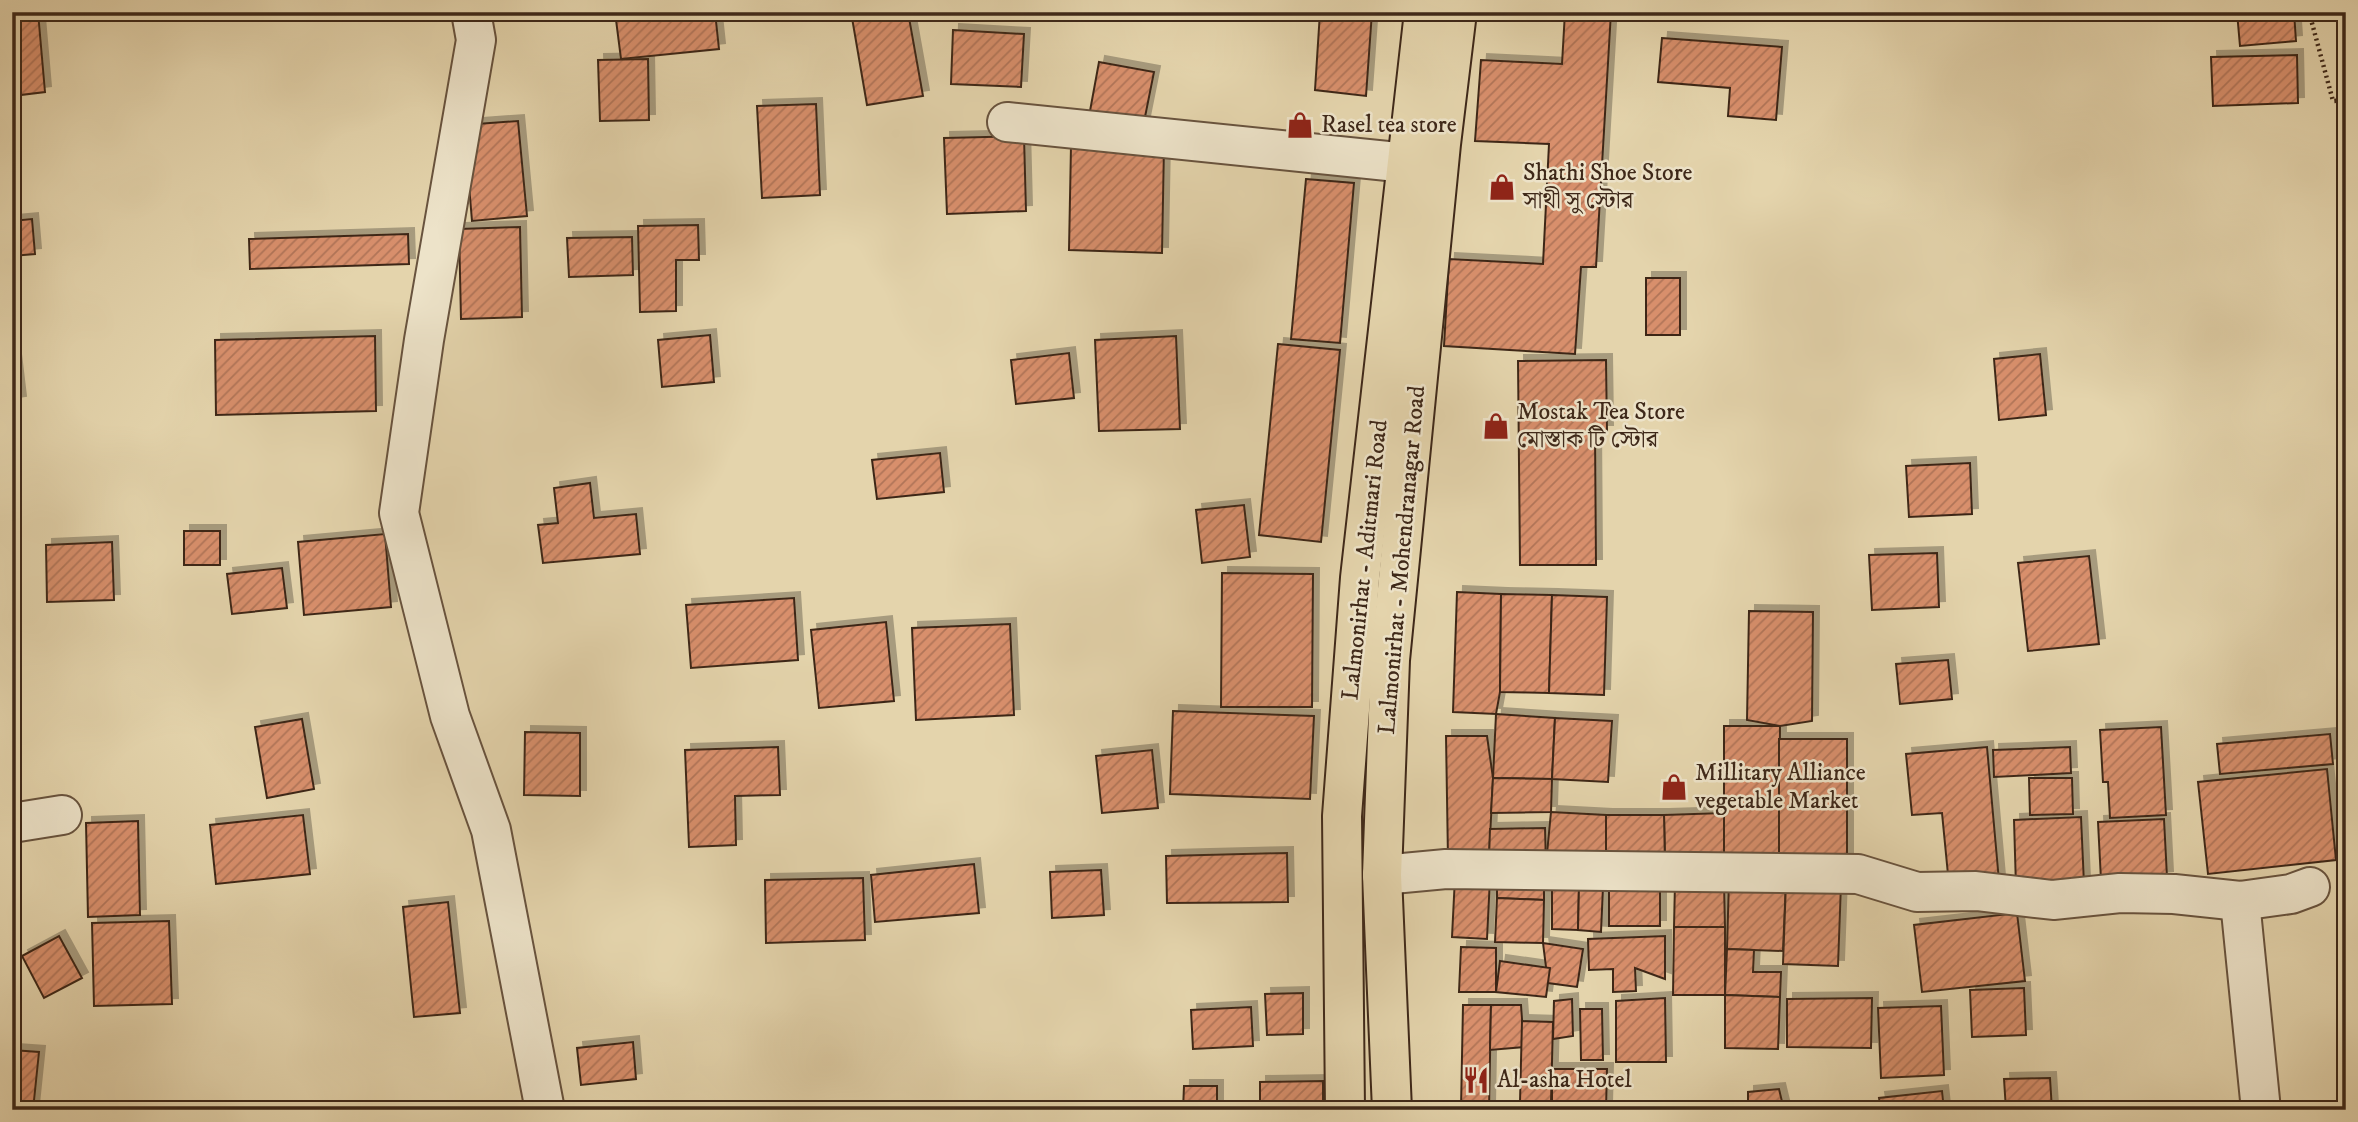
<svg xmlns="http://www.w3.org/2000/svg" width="2358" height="1122" font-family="'IM FELL DW Pica','Noto Serif Bengali',serif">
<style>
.building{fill:url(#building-hatch);stroke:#3e2819;stroke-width:2;filter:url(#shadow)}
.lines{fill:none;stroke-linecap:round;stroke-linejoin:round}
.minor-casing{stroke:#68533e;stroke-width:42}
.trunk-casing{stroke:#3e2819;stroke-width:42}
.path{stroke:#3e2819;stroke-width:4.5;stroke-dasharray:2 3.5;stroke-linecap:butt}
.minor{stroke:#ede3c9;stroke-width:38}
.trunk{stroke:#e4d4ac;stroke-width:38}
.labels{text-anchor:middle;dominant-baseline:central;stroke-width:5;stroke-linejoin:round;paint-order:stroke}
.poi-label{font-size:24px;fill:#3e2819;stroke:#ede3c9;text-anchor:start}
.street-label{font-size:24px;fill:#3e2819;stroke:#ede3c9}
</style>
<defs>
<pattern id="building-hatch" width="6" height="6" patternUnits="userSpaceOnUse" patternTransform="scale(1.75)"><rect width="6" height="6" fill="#d88f6c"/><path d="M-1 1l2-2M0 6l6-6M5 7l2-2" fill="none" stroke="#b17558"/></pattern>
<filter id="shadow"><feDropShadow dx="6" dy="-6" stdDeviation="0" flood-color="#0004"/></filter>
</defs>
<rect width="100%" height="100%" fill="#e4d4ac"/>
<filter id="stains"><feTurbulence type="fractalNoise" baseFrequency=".00286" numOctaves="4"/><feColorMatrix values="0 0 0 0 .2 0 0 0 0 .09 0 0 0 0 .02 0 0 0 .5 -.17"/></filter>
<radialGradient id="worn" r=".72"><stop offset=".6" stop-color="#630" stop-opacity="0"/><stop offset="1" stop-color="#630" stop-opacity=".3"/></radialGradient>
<g class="building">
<path d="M38 12 45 92 12 96V15Z"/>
<path d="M615 12H715L719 49 621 59Z"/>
<path d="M851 12H908L923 96 867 105Z"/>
<path d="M1103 12H1175L1174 19Z"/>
<path d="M1320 12H1372L1366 96 1315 90Z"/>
<path d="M1565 12H1611L1596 267H1581L1575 354 1444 346 1449 259 1543 264 1549 144 1475 141 1481 60 1562 64Z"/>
<path d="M2237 12H2294L2296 41 2240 46Z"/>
<path d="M953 30 1024 34 1021 87 951 84Z"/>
<path d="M1662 38 1782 47 1776 120 1728 116 1730 88 1658 82Z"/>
<path d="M2297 55 2298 103 2213 106 2211 57Z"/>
<path d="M648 59 649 120 600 121 598 60Z"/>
<path d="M1099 62 1154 72 1144 122 1090 111Z"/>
<path d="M816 104 820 195 762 198 757 106Z"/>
<path d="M518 121 527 216 472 221 464 125Z"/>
<path d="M1024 136 1026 211 947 214 944 138Z"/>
<path d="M1071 146 1164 147 1162 253 1069 250Z"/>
<path d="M1306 179 1354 183 1340 343 1291 339Z"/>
<path d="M32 219 35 254 12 256V221Z"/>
<path d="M698 225 699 260H676V311L640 312 638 226Z"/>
<path d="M520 227 522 317 461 319 459 229Z"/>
<path d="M408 234 409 264 250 269 249 239Z"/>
<path d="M632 237 633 275 569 277 567 238Z"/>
<rect x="1646" y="278" width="34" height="57"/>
<path d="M710 335 714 382 662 387 658 340Z"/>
<path d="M375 336 376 411 216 415 215 340Z"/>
<path d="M1176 336 1180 429 1099 431 1095 340Z"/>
<path d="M13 343 20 402 12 403V344Z"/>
<path d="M1278 344 1340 350 1321 542 1259 535Z"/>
<path d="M1069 353 1074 398 1016 404 1011 360Z"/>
<path d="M2040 354 2046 415 1999 420 1994 359Z"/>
<path d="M1606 360 1607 431H1595L1596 565H1520L1518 361Z"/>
<path d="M940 453 944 492 877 499 872 460Z"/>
<path d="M1970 463 1972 514 1909 517 1906 466Z"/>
<path d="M590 483 594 518 636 514 640 554 543 563 538 525 558 523 554 488Z"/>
<path d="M1244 505 1250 557 1202 563 1196 510Z"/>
<rect x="184" y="531" width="36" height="34"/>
<path d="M385 534 391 607 304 615 298 542Z"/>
<path d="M112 542 114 600 47 602 46 545Z"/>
<path d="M1937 553 1939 607 1872 610 1869 555Z"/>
<path d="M2089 556 2099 644 2028 651 2018 563Z"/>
<path d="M282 568 287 608 232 614 227 574Z"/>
<path d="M1222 573 1313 574 1312 707H1221Z"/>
<path d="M1457 592 1501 594 1500 692 1496 714 1453 712Z"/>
<path d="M1501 594 1552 595 1549 693 1500 692Z"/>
<path d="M1552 595 1607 597 1604 695 1549 693Z"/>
<path d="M794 598 798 660 691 668 686 605Z"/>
<path d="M1749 611 1813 612 1812 721 1780 726 1747 720Z"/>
<path d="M886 622 894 701 819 708 811 630Z"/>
<path d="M1010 624 1014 715 916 720 912 628Z"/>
<path d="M1948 660 1952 699 1900 704 1896 664Z"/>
<path d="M1173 711 1314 716 1310 799 1170 794Z"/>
<path d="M1496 714 1555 718 1552 779 1493 778Z"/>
<path d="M1555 718 1612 721 1608 782 1552 779Z"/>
<path d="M302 719 314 789 267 798 255 727Z"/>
<path d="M1724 726H1780L1779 865 1724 864Z"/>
<path d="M2161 727 2166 815 2110 818 2108 782H2103L2100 730Z"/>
<path d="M525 732 580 733V796L524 795Z"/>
<path d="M2330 734 2333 764 2220 774 2217 744Z"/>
<path d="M1446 736H1487L1493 778 1489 858 1448 859Z"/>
<rect x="1779" y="739" width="68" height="126"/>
<path d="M778 747 780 795 735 796 736 845 689 847 685 750Z"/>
<path d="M1987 747 1999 881 1949 885 1942 813 1912 815 1906 754Z"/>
<path d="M2070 747 2071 773 1994 777 1993 750Z"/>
<path d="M1152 750 1158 808 1102 813 1096 756Z"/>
<path d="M2327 769 2336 860 2208 874 2198 782Z"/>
<path d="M1493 778 1552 779 1551 812 1491 813Z"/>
<path d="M2029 778H2072L2073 814 2030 815Z"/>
<path d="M1551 812 1606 815V864H1546Z"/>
<path d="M1724 813V864H1665L1664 815Z"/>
<path d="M303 815 310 874 216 884 210 825Z"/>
<path d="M1606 815H1664L1665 864H1606Z"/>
<path d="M2081 817 2084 884 2016 887 2014 820Z"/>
<path d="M2164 819 2167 877 2101 880 2098 822Z"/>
<path d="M138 821 140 915 88 917 86 823Z"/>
<path d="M1545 828 1546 864 1489 858 1490 829Z"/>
<path d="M1287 853 1288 902 1167 903 1166 856Z"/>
<path d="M974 864 979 913 875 922 871 875Z"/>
<path d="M1101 870 1104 915 1052 918 1050 872Z"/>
<path d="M1544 876V900L1497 898V877Z"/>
<path d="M1455 877 1490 878 1487 939 1452 937Z"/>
<path d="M863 878 865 940 766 943 765 880Z"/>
<path d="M1729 879 1786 882 1783 951 1727 949Z"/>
<path d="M1786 882 1841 884 1838 966 1783 964Z"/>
<path d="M1675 883H1724L1725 927H1674Z"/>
<path d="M1552 885 1579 886 1578 930 1552 929Z"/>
<path d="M1579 886 1603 887 1601 932 1578 930Z"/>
<rect x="1609" y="887" width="51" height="39"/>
<path d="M1497 898 1544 900 1543 943 1495 942Z"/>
<path d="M448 902 460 1013 414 1017 403 907Z"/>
<path d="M2017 913 2025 981 1922 992 1914 925Z"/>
<path d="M169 921 172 1004 94 1006 92 923Z"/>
<path d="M1674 927H1725V995H1673Z"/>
<path d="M59 936 82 978 44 998 22 956Z"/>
<path d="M1665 936V979L1635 968 1636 991 1613 992V969L1589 970 1588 939Z"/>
<path d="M1543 943 1583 949 1577 987 1548 983Z"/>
<path d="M1461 947 1496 948V992H1459Z"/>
<path d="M1727 949 1754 950 1753 972H1781L1780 997 1725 995Z"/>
<path d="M1500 961 1550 968 1546 997 1496 992Z"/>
<path d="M2024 988 2026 1035 1972 1037 1970 990Z"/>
<path d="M1303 993V1034L1267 1035 1265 994Z"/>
<path d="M1725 995 1780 997 1778 1049 1725 1048Z"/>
<path d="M1665 998 1666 1062H1616V1001Z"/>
<path d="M1872 998 1871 1048 1787 1047V999Z"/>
<path d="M1572 999 1573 1036 1553 1039 1554 1001Z"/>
<path d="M1463 1005H1491L1489 1110 1461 1109Z"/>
<path d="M1491 1005H1521L1524 1047 1490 1050Z"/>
<path d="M1941 1006 1944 1075 1881 1078 1878 1008Z"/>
<path d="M1251 1007 1253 1046 1193 1049 1191 1010Z"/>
<path d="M1580 1009H1602L1603 1060H1581Z"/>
<path d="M1522 1021 1553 1022 1551 1102H1520Z"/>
<path d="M633 1042 636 1079 581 1085 577 1048Z"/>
<path d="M12 1050 39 1052 33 1110H12Z"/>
<path d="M1552 1069H1607L1606 1110H1552Z"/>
<path d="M2050 1078 2052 1110H2006L2004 1079Z"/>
<path d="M1323 1081V1110H1260V1082Z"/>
<path d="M1184 1086H1217V1110H1183Z"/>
<path d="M1779 1089 1784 1110H1748V1092Z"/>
<path d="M1942 1091 1944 1110H1881L1879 1098Z"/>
</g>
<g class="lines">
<defs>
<g id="minor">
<path d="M471 12 476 40 424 340 399 513 450 716 491 830 545 1110"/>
<path d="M1007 122 1407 163"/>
<path d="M12 823 62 815"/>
<path d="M1382 875 1446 869 1858 874 1917 892 1976 891 2053 900 2120 893 2174 894 2240 901 2291 894 2310 887"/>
<path d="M2240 901 2261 1110"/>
</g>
<g id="trunk">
<path d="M1345 1110 1342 816 1360 578 1424 12"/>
<path d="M1392 1110 1382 875 1390 660 1441 144 1457 12"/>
</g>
</defs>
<use href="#minor" class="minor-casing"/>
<use href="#trunk" class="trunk-casing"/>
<path class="path" d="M2309 12 2333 101 2346 100"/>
<use href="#minor" class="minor"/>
<use href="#trunk" class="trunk"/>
</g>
<defs>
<symbol id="shop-bare" viewBox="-9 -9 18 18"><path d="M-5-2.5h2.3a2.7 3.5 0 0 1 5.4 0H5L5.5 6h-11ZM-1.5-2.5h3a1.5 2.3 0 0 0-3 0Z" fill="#8f2418" stroke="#ede3c9" stroke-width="2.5" paint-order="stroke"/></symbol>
<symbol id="restaurant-bare" viewBox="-9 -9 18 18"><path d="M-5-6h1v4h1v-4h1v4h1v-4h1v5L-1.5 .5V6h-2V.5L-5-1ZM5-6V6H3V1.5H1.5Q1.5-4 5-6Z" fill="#8f2418" stroke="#ede3c9" stroke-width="2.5" paint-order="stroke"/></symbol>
</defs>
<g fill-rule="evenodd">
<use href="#shop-bare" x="1281" y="106" width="38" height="38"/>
<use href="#shop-bare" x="1483" y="168" width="38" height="38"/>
<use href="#shop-bare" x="1477" y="407" width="38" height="38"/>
<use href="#shop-bare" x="1655" y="768" width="38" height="38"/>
<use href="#restaurant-bare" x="1457" y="1061" width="38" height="38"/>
</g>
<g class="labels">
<g class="poi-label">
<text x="1321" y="125">Rasel tea store</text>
<text x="1523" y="173">Shathi Shoe Store<tspan x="1523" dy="28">সাথী সু স্টোর</tspan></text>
<text x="1517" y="412">Mostak Tea Store<tspan x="1517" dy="28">মোস্তাক টি স্টোর</tspan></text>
<text x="1695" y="773">Millitary Alliance<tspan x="1695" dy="28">vegetable Market</tspan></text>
<text x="1497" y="1080">Al-asha Hotel</text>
</g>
<g class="street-label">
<text transform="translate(1365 560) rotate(-84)">Lalmonirhat - Aditmari Road</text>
<text transform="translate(1402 560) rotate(-85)">Lalmonirhat - Mohendranagar Road</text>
</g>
</g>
<rect width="2358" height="1122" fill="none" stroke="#e4d4ac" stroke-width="42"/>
<rect x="14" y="14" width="2330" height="1094" fill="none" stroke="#3e2819" stroke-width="3.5"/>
<rect x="21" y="21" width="2316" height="1080" fill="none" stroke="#3e2819" stroke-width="2"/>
<rect width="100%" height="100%" filter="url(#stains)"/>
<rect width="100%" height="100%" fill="url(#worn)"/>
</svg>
